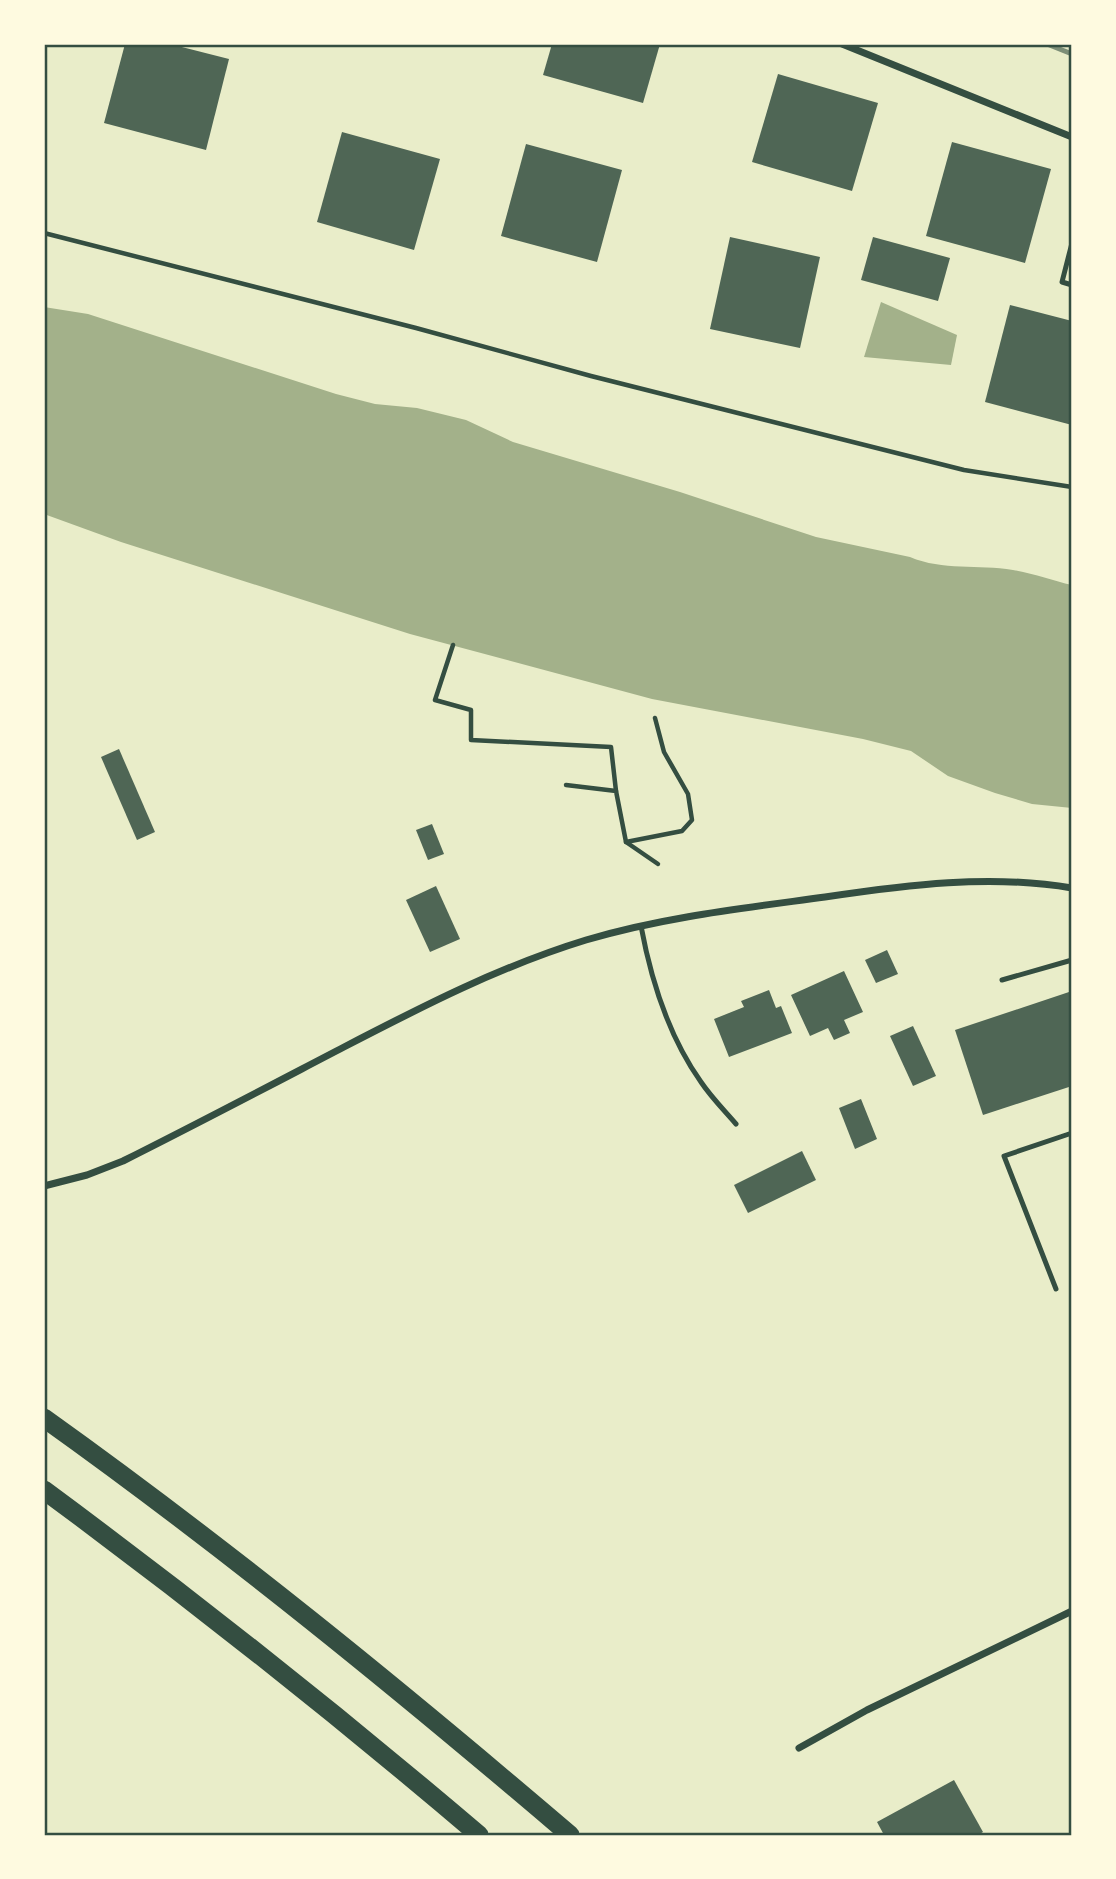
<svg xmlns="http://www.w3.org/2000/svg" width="1116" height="1879" font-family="'DM Sans',sans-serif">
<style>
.water{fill:#a3b18a}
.building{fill:#4f6655}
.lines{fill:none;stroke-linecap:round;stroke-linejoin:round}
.path{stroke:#344e41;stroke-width:4.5}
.service{stroke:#344e41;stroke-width:5}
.minor{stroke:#344e41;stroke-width:7}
.trunk{stroke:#344e41;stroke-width:19}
.rail{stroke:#7c8e77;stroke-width:5}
.neatline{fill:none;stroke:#344e41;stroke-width:2.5}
</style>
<rect width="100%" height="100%" fill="#e9edc9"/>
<g class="water">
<path d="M881 302 957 335 951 365 864 357Z"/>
<path d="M44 307 88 314 336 394 375 404 417 408 466 420 513 442 680 492 816 537 910 557C943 571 978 564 1013 570 1033 573 1053 581 1072 585V808L1032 804 995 793 948 776 911 751 863 739 652 699 410 634 121 542 44 514Z"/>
</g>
<g class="building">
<path d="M125 44H170L229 59 206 150 104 123Z"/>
<path d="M552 44H660L643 103 543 75Z"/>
<path d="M778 74 878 103 852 191 752 162Z"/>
<path d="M342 132 440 159 414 250 317 222Z"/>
<path d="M952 142 1051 169 1025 263 926 236Z"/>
<path d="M526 144 622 170 597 262 501 236Z"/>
<path d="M730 237 820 257 800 348 710 329Z"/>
<path d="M873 237 950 258 938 301 861 280Z"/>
<path d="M1010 305 1072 321V425L985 402Z"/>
<path d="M119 749 155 832 137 840 101 757Z"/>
<path d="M432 824 444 854 428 860 416 830Z"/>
<path d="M436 886 460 939 430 952 406 900Z"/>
<path d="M887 950 898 974 876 983 865 960Z"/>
<path d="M844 971 863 1012 844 1020 850 1033 834 1040 828 1028 810 1036 791 995Z"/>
<path d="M769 990 776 1008 781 1006 792 1033 729 1057 714 1019 744 1007 741 1001Z"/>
<path d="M1072 991V1086L983 1115 955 1030Z"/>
<path d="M913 1026 936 1076 913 1086 890 1036Z"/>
<path d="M861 1099 877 1139 855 1149 839 1108Z"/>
<path d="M802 1151 816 1180 748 1213 734 1185Z"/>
<path d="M954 1780 983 1832 978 1835H884L877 1822Z"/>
</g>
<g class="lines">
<g class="path">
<path d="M44 233 416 328 591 376 964 470 1072 487"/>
<path d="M453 645 435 700 471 710V740L611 747 616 791"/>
<path d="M566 785 616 791 626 842 658 864"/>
<path d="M626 842 682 831 692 820 688 794 664 752 655 718"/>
</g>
<g class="service">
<path d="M1072 243 1062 282 1072 285"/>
<path d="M641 926C651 980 669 1037 701 1082 711 1097 724 1110 736 1124"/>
<path d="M1002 980 1072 960"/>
<path d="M1056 1289 1004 1156 1072 1133"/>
</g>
<g class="minor">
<path d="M842 44 1072 137"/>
<path d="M44 1186 87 1175 123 1161C197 1124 271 1085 344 1047 423 1006 501 966 586 940 663 917 745 908 825 897 906 885 990 874 1072 888"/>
<path d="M799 1748 867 1710 1072 1611"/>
</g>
<g class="trunk">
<path d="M44 1418C226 1548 399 1689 570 1835"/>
<path d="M44 1490C193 1600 338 1715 479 1835"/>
</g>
<path class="rail" d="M1047 44 1072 54"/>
</g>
<rect width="1116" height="1879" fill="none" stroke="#fefae0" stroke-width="91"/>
<rect x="46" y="46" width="1024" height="1788" class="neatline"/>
</svg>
